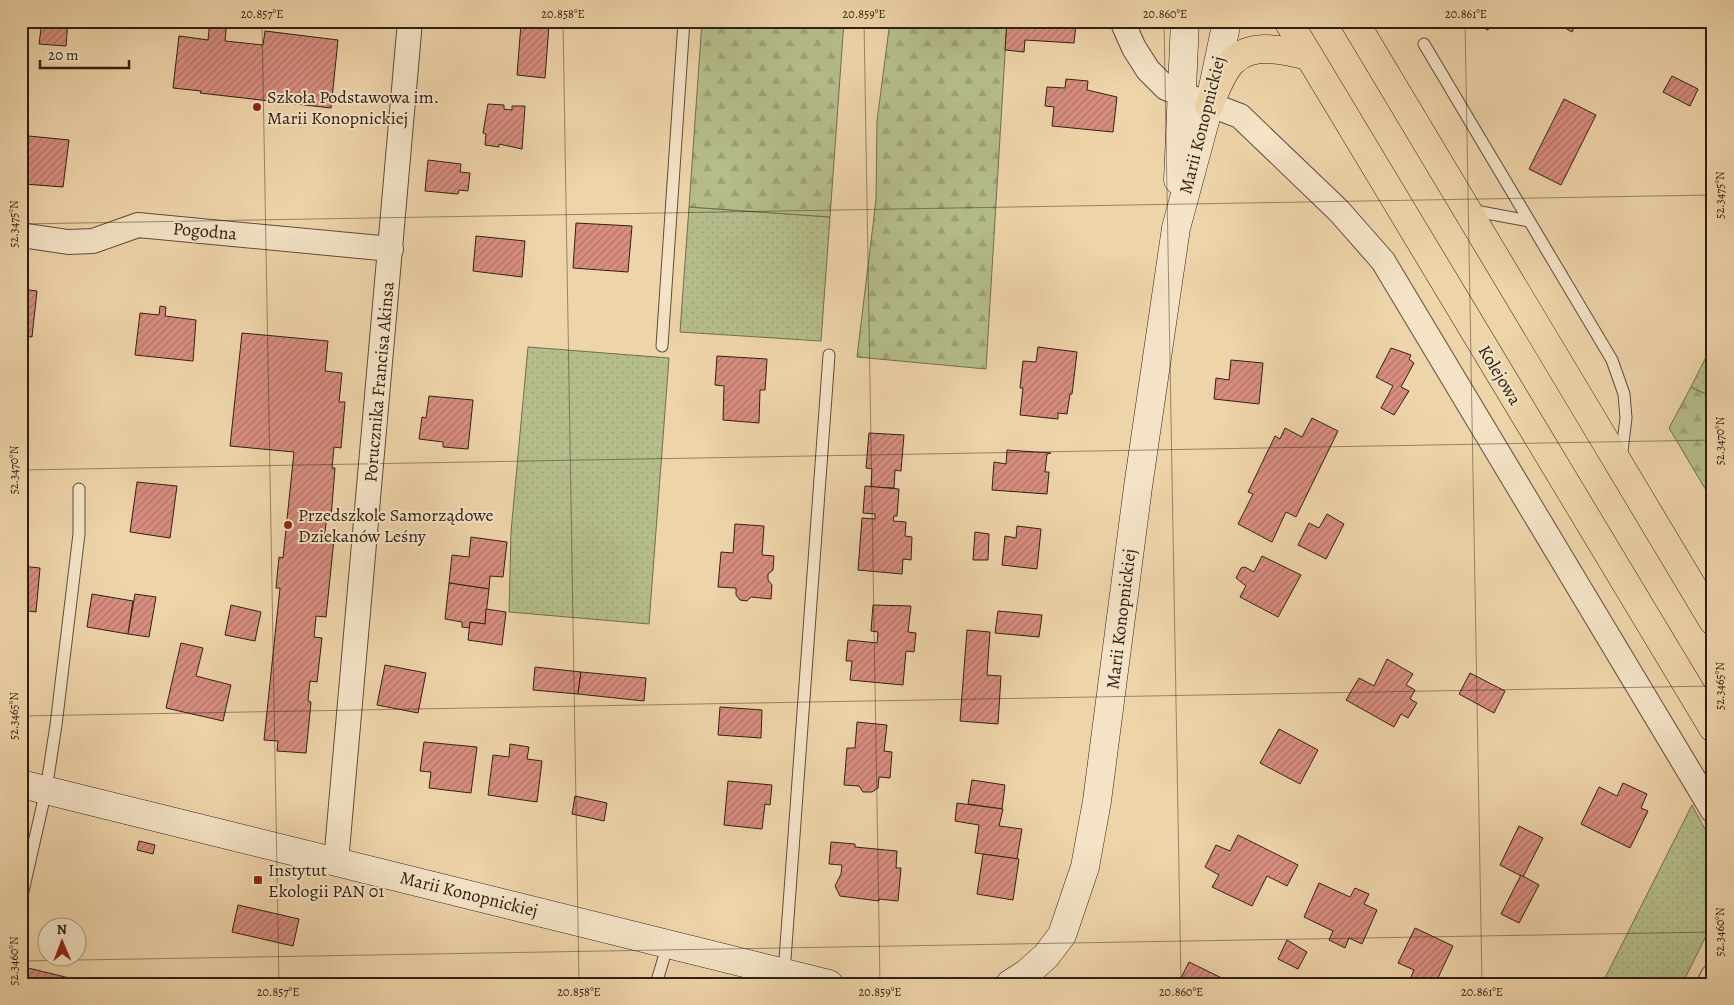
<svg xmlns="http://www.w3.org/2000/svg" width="1734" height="1005" font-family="Alegreya,serif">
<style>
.grass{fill:url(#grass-dots);stroke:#726e4f}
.forest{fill:url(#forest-firs);stroke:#726e4f}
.building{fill:url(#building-hatch);stroke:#302013}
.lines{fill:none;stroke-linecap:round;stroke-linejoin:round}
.lane-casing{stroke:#604d38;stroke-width:13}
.street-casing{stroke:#604d38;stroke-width:26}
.secondary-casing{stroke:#302013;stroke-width:29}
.highway-casing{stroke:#302013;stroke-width:29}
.lane{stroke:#f4e3c7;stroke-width:11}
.street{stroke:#f4e3c7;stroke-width:24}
.secondary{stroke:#f4e3c7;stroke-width:28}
.highway{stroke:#eed4a9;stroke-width:28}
.ticks{fill:none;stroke:#302013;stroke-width:1;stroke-opacity:0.45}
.poi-dot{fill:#8f2418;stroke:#f4e3c7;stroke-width:2}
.labels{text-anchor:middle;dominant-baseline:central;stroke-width:4;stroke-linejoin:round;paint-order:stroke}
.poi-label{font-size:18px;fill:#302013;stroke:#f4e3c7;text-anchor:start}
.street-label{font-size:18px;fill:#302013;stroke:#f4e3c7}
.neatline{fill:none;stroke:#302013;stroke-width:2}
.ticks-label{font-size:12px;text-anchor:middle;fill:#302013}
</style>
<defs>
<pattern id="grass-dots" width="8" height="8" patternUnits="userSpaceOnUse" patternTransform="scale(1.25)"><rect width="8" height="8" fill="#b5bd8b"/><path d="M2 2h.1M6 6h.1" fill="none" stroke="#9ca277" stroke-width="1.8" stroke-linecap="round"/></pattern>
<pattern id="forest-firs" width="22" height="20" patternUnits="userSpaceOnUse" patternTransform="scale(1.25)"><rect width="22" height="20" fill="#b5bd8b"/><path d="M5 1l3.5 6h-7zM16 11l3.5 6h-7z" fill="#9ca277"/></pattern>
<pattern id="building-hatch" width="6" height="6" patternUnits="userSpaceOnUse" patternTransform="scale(1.25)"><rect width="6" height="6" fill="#d98e80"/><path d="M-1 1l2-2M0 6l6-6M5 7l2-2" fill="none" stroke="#b07468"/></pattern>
</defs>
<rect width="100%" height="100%" fill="#eed4a9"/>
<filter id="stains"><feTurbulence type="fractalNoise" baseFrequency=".004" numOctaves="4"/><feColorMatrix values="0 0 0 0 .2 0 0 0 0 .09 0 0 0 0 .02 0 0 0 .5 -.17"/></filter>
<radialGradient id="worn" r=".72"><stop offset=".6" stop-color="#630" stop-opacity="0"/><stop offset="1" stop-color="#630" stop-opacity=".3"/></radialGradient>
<g class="grass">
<path d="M689 207 830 217 821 341 680 332Z"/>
<path d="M1713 343V398L1691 387Z"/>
<path d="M528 347 669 358 649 624 509 612 511 532Z"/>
<path d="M1692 805 1713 844V922L1682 984H1602Z"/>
</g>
<g class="forest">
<path d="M702 21H844L830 217 689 207Z"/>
<path d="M890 21H1007L986 369 857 357 876 200 877 121Z"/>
<path d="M1691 387 1713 398V502L1669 428Z"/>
</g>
<g class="building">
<path d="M42 21H68L66 46 39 44Z"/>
<path d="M210 21H227L225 41 263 45 265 31 338 40 331 108 200 93 201 91 173 88 179 36 208 40Z"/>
<path d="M1007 21 1076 24 1074 43 1025 40 1024 52 1005 50Z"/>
<path d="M1470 21H1492L1488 30Z"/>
<path d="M1553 21H1577L1572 32Z"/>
<path d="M521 24 549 25 545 78 517 75Z"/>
<path d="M1672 76 1698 89 1690 106 1663 92Z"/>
<path d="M1066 79 1088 81 1087 90 1117 97 1113 132 1052 126 1054 107 1045 106 1047 87 1065 88Z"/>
<path d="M1564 99 1596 115 1561 185 1529 169Z"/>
<path d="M488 104 504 105V109L512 110V106H525L522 149 499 144V147L485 145 486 134 483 133Z"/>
<path d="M29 136 69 140 63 187 24 184Z"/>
<path d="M428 160 461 164 460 172 470 173 468 191 459 190 458 194 425 191Z"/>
<path d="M576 223 632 226 628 272 573 268Z"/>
<path d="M476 236 525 241 522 277 473 271Z"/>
<path d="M21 289 37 291 32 337 21 335Z"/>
<path d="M160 306 166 307 165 316 196 320 193 361 135 355 140 313 159 315Z"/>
<path d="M242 333 328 341 325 371 342 373 339 402H345L341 448 334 447 332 468H335L331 518 327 517 324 538 334 539 326 617 316 616 314 637 322 638 317 682 310 681 308 701 311 702 306 753 277 751 278 741 264 740 280 588H276L279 557 283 558 294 452 230 446Z"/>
<path d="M1038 347 1077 352 1072 394H1070L1067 414 1058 413V419L1020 415 1023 388H1020L1023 361 1036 362Z"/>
<path d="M1391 348 1411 355 1409 359 1414 363 1401 387 1409 391 1394 415 1381 408 1393 386 1376 377Z"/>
<path d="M717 356 767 359 765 390H760L759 423 723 420 724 386 715 385Z"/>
<path d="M1231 360 1263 363 1259 404 1214 399 1216 378 1229 380Z"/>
<path d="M429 396 473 400 468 449 443 447V442L419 439 422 417 426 418Z"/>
<path d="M1312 418 1338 431 1296 517 1286 512 1272 542 1238 524 1253 494 1248 492 1275 436 1280 439 1285 428 1302 437Z"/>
<path d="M869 433 904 435 901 471 895 470 894 488 871 487 872 469 866 468Z"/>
<path d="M1007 450 1051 453 1047 454 1045 472H1049L1047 494 992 490 994 462 1006 464Z"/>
<path d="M137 482 177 486 170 538 130 532Z"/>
<path d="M865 486 899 489 897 516H894L893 521 906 522 905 536 912 537 911 560 903 559 902 574 858 570 862 518 875 519V514L863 513Z"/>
<path d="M1327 514 1344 524 1326 559 1298 545 1309 523 1319 528Z"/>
<path d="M735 524 764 526 762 555 774 556 773 570 768 574V580L772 585 771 599 751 597 747 601 740 600 736 595V588L718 587 721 552 733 553Z"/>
<path d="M1017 526 1041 529 1037 569 1002 565 1005 536 1016 538Z"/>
<path d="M975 532 989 534 988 560H973Z"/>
<path d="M471 537 507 542 503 577 490 576 489 589 449 583 452 555 469 557Z"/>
<path d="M1262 556 1301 575 1278 617 1240 597 1246 586 1236 578 1241 568 1245 567 1254 572Z"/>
<path d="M21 566 40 568 36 612 21 610Z"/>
<path d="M449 583 489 589 485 624 470 622V628L462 627V622L445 619Z"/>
<path d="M92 594 133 601 128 634 87 627Z"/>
<path d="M135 594 156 597 149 637 128 634Z"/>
<path d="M231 605 261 612 255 641 225 635Z"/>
<path d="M873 605 911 606 908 632 916 633 914 652 906 651 903 685 850 680 852 661H846L848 640 877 643 878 632 871 631Z"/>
<path d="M486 609 506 612 502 645 468 640 470 622 485 624Z"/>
<path d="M998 611 1042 615 1039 637 995 633Z"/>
<path d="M967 630 990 632 987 675 1001 676 998 724 960 721Z"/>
<path d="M181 643 203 648 196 676 231 685 223 721 166 708Z"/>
<path d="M1387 659 1413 674 1406 685 1415 690 1410 699 1417 703 1408 718 1401 714 1394 727 1346 700 1359 678 1374 686Z"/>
<path d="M385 665 426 673 418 713 377 705Z"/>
<path d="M535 667 581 672 578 694 533 690Z"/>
<path d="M581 672 646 678 644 701 578 694Z"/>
<path d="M1470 673 1505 691 1494 713 1459 694Z"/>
<path d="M720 707 762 710 761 738 718 735Z"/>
<path d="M857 722 887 725 884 751 892 752 890 778 879 777 878 788 872 792H863L859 786 844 785 847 748H855Z"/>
<path d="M1279 729 1318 750 1300 784 1260 763Z"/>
<path d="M424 742 477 747 471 793 429 788 431 772 420 771Z"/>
<path d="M510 744 529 747 527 759 542 761 537 802 488 795 493 755 509 757Z"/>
<path d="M972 780 1005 785 1002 809 968 804Z"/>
<path d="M728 781 772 785 770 805 765 804 762 829 724 825Z"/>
<path d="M1623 783 1647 794 1641 808 1648 811 1630 848 1581 824 1599 787 1617 796Z"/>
<path d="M575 796 607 803 604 821 572 814Z"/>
<path d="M957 803 1003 809 999 826 1022 829 1017 859 975 853 979 825 955 821Z"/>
<path d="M1519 826 1543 838 1523 877 1500 865Z"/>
<path d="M1238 835 1298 865 1287 886 1267 876 1252 906 1212 887 1219 875 1205 867 1216 845 1230 851Z"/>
<path d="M139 841 155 845 153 854 137 850Z"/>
<path d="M831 842 855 844V847L897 851 896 868H901L898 901 879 899V901L840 896 835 886 841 874 842 865 829 864Z"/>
<path d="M983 854 1019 859 1013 900 977 894Z"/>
<path d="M1521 875 1539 885 1519 923 1501 914Z"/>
<path d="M1319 883 1350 897 1355 888 1369 894 1364 904 1377 910 1362 944 1349 938 1345 948 1329 940 1333 931 1304 917Z"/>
<path d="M238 905 299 919 293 946 232 932Z"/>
<path d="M1415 928 1453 946 1435 984H1408L1414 970 1398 963Z"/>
<path d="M1287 940 1307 952 1298 969 1278 959Z"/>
<path d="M1189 962 1234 984H1178Z"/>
<path d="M24 967 90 983V984H21Z"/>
</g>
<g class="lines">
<defs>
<g id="lane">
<path d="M1424 44 1612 360 1624 394 1626 418 1621 459"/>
<path d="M1470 210 1529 221"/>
<path d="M662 346 684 21"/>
<path d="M21 900 46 790 56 725 79 534V489"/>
<path d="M784 973 829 355"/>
<path d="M656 984 668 944"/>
</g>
<g id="street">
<path d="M1122 21 1134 48 1148 70 1166 88 1240 116 1339 211 1383 261 1713 811"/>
<path d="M21 235 68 242 93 241 138 225 391 249"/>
<path d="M336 862 410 21"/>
<path d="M1709 984 1713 976"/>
</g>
<g id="secondary">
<path d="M1178 180 1185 21"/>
<path d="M21 784 829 984"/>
<path d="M1010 984 1027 973 1046 956 1062 935 1085 867 1097 801 1138 487 1176 228 1209 106 1227 21"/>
</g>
<g id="highway">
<path d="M1288 21 1713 728"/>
<path d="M1354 21 1713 621"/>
<path d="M1209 106C1215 92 1222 71 1233 61 1253 41 1286 51 1309 56"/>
</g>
</defs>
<use href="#lane" class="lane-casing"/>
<use href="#street" class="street-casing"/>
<use href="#secondary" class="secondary-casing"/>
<use href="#highway" class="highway-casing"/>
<use href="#lane" class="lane"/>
<use href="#street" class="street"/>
<use href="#secondary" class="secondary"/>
<use href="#highway" class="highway"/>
</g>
<path class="ticks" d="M262 21 279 984M563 21 579 984M864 21 880 984M1164 21 1181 984M1465 21 1482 984M21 224 1713 195M21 470 1713 440M21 716 1713 686M21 961 1713 932"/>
<g class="poi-dot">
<circle cx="257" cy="107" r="5"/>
<circle cx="288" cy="525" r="5"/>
<rect x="253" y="875" width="10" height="10" rx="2.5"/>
</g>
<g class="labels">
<g class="poi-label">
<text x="267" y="97">Szkoła Podstawowa im.<tspan x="267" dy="21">Marii Konopnickiej</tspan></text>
<text x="298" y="515">Przedszkole Samorządowe<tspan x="298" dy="21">Dziekanów Leśny</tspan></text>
<text x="268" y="870">Instytut<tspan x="268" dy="21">Ekologii PAN 01</tspan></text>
</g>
<g class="street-label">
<text transform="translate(1202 125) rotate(-76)">Marii Konopnickiej</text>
<text transform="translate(205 231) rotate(5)">Pogodna</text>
<text transform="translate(1500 375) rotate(59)">Kolejowa</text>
<text transform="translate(379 382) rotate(-85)">Porucznika Francisa Akinsa</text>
<text transform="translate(1121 619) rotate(-83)">Marii Konopnickiej</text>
<text transform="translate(469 894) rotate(14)">Marii Konopnickiej</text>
</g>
</g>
<rect width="1734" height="1005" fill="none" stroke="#eed4a9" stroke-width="55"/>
<g transform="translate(62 942) rotate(359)"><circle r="24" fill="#f4e3c7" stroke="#a6957f"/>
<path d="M0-4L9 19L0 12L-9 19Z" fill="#8f2418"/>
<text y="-8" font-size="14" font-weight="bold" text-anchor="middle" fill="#302013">N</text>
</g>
<path d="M40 60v8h89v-8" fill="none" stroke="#302013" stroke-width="2.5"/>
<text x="48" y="60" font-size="15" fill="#302013" stroke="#f4e3c7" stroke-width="4" paint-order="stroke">20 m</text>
<rect x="28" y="28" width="1678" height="950" class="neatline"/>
<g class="ticks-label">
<text x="262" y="18">20.857°E</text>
<text x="563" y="18">20.858°E</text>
<text x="864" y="18">20.859°E</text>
<text x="1165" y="18">20.860°E</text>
<text x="1466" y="18">20.861°E</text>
<text transform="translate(1720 195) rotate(-90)" y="4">52.3475°N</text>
<text transform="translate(14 224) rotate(-90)" y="4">52.3475°N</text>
<text transform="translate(1720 441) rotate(-90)" y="4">52.3470°N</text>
<text transform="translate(14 470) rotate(-90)" y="4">52.3470°N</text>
<text transform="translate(1720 686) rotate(-90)" y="4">52.3465°N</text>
<text transform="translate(14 716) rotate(-90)" y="4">52.3465°N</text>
<text transform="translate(1720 932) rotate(-90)" y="4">52.3460°N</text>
<text transform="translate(14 961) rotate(-90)" y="4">52.3460°N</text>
<text x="278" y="996">20.857°E</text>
<text x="579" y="996">20.858°E</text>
<text x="880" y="996">20.859°E</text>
<text x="1181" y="996">20.860°E</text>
<text x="1482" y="996">20.861°E</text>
</g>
<rect width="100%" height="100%" filter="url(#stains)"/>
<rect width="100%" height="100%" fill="url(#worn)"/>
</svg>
